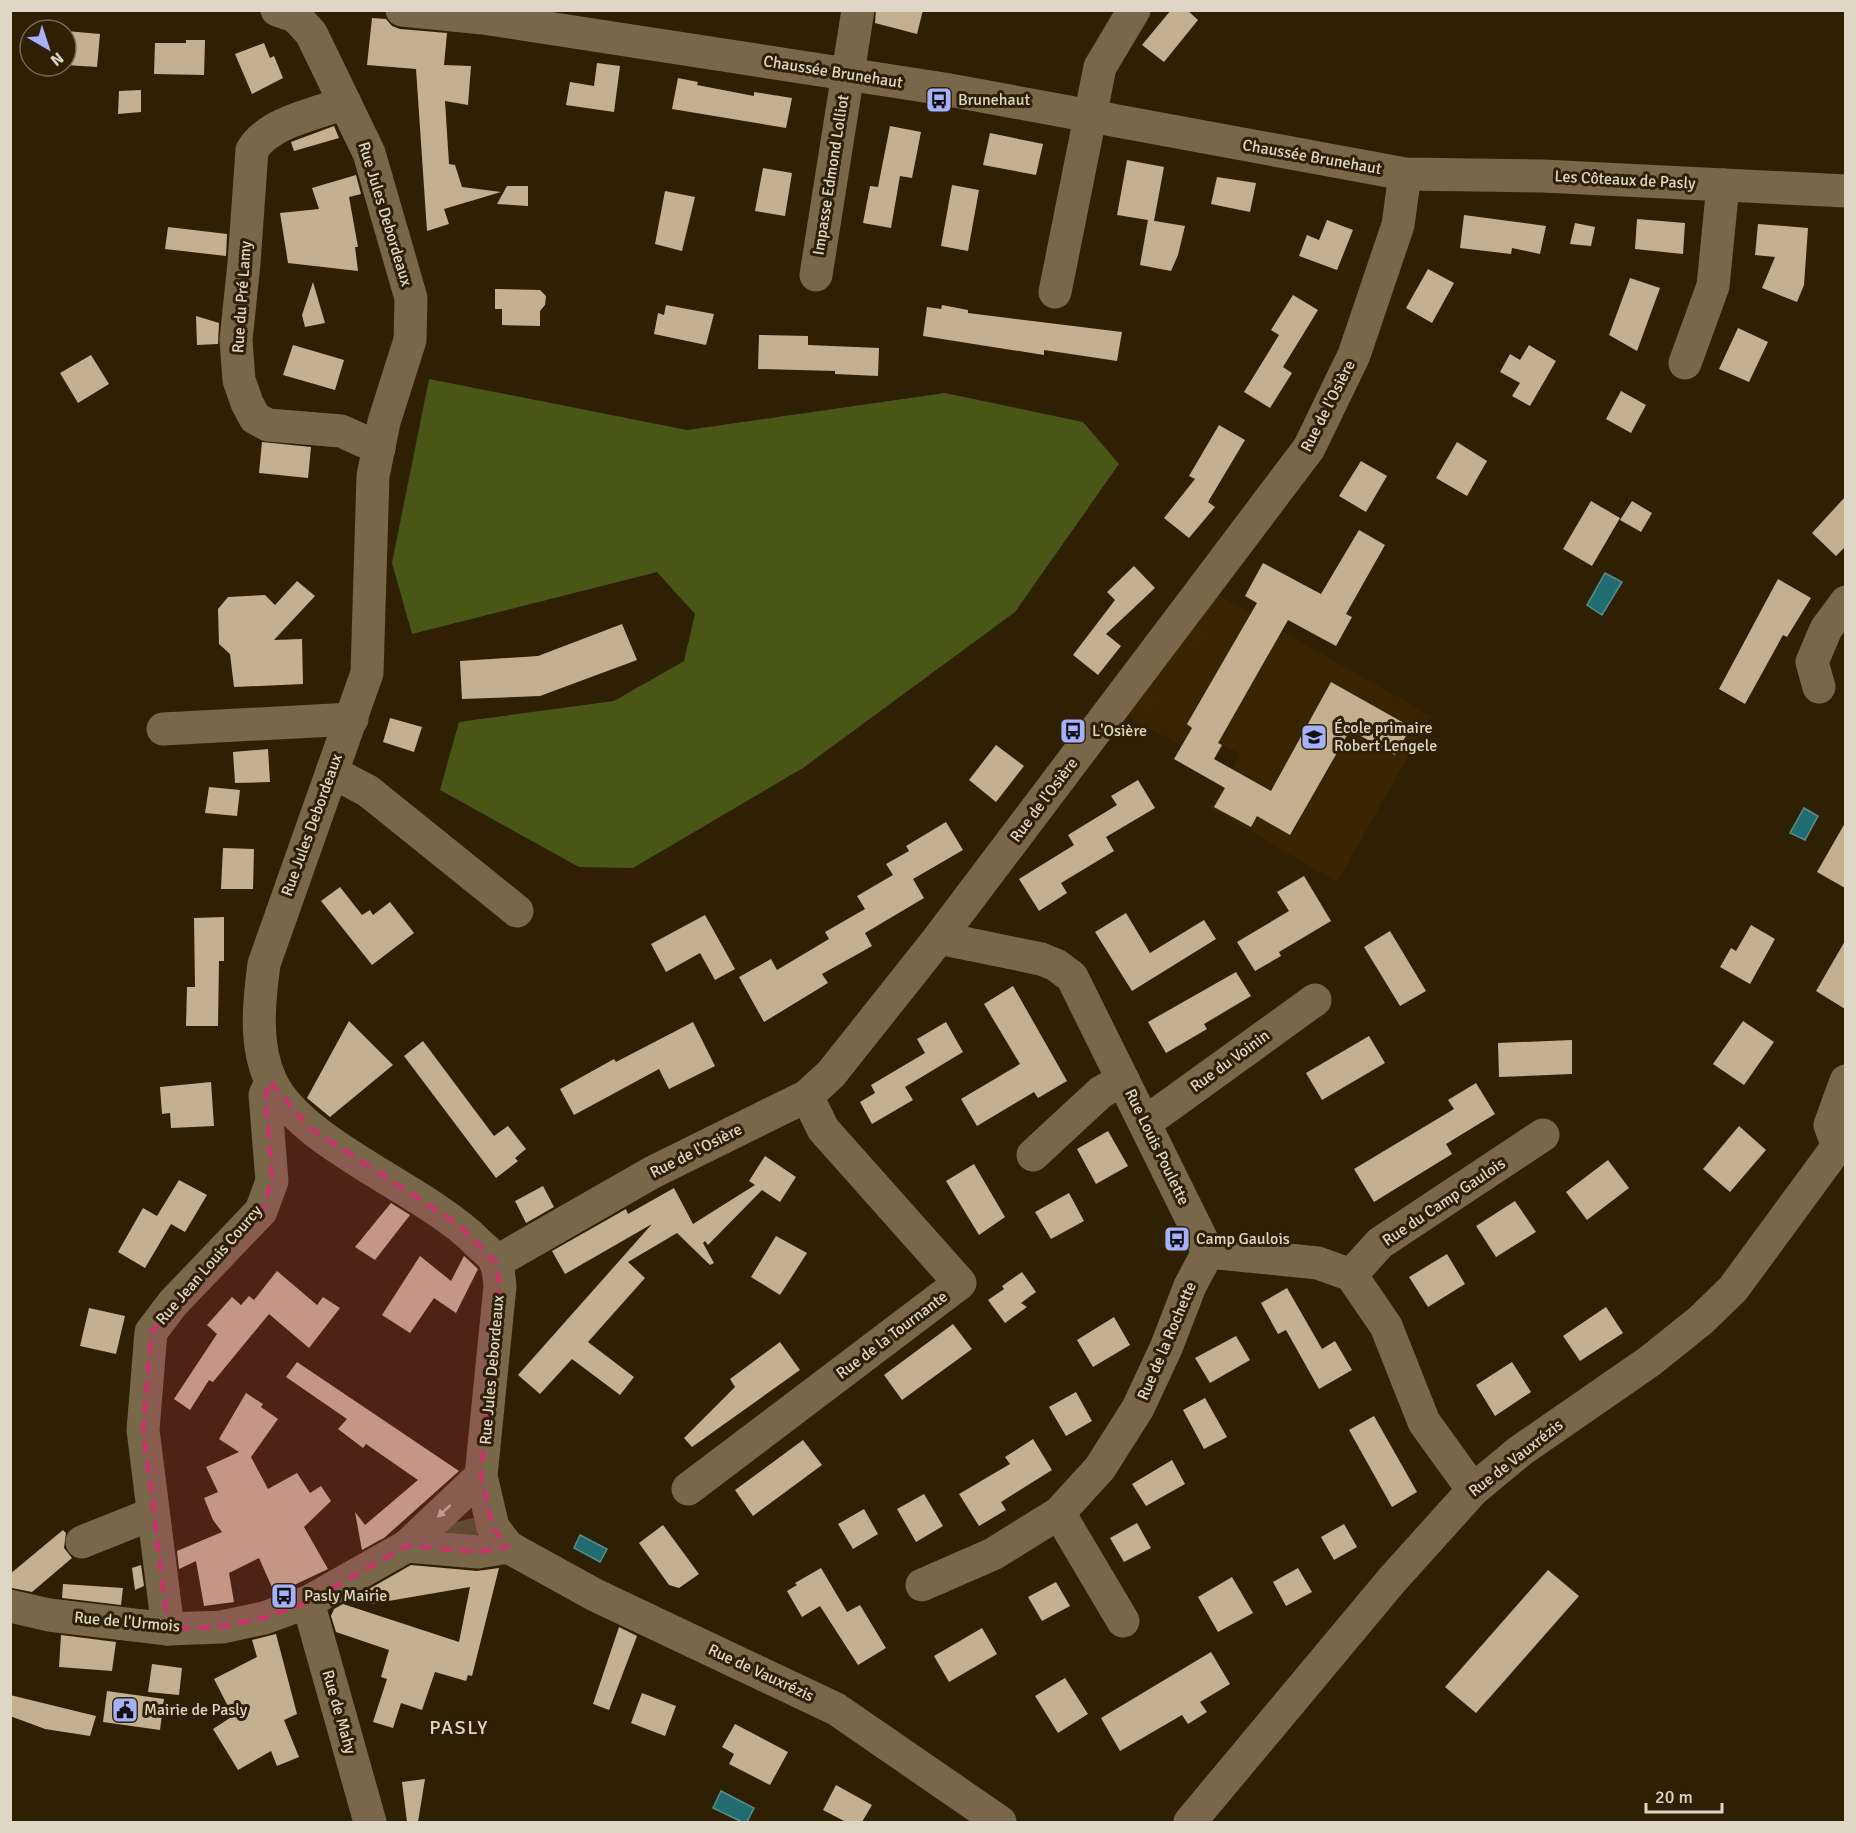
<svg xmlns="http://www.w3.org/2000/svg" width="1856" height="1833" font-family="Signika,sans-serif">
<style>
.built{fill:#382500}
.green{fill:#465027}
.forest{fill:#495615}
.water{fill:#216c70;stroke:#5a8c8a;stroke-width:1.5}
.building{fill:#c3b090}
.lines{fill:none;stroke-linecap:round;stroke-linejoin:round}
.minor{stroke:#786749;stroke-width:33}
.oneway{fill:#c1b5a0}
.marked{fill:#c6346b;fill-opacity:0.2;stroke:#c6346b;stroke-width:4.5;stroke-dasharray:12 8;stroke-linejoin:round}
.labels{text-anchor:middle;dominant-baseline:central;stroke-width:6;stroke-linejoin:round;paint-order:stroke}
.street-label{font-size:16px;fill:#e0d6c6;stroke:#2f2003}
.poi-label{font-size:16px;fill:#e0d6c6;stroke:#2f2003;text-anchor:start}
.quarter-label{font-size:20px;letter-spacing:1.5px;fill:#e0d6c6;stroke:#2f2003}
</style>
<rect width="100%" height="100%" fill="#2f2003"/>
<path class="built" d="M1218 595 1431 716 1337 882 1211 808 1240 754 1192 728 1181 746 1126 715Z"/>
<path class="green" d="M473 1518 478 1522 480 1533 464 1542 442 1532 452 1523Z"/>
<path class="forest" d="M429 379 687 430 945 393 1083 422 1119 464 1015 612 803 768 633 868 579 867 440 790 459 722 614 701 684 661 695 614 657 572 412 634 392 563Z"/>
<g class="water">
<path d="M1605 573 1622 582 1602 615 1587 605Z"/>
<path d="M1804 808 1818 816 1805 840 1790 833Z"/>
<path d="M580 1535 607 1549 600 1562 574 1548Z"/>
<path d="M721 1791 754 1808 747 1822H742L713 1808Z"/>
</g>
<g class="building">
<path d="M876 10H923L917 34 875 23Z"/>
<path d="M1171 10H1187L1198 20 1164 62 1142 45Z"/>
<path d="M372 18 386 19 392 26 400 29 447 33 444 65 471 66 468 105 445 101 449 164 455 165 462 187 501 192 444 209 449 224 427 231 416 69 367 65Z"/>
<path d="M66 31 100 34 97 67 66 65Z"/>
<path d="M186 40H205L204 75 154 74 155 43H186Z"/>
<path d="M264 43 270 58 274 56 283 78 252 94 235 54Z"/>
<path d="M597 63 620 66 614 112 566 105 570 82 594 86Z"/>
<path d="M678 78 698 82 697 85 754 96V92L792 98 786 128 672 109Z"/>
<path d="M141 90V112L118 114 119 91Z"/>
<path d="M334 126 339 138 294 151 291 142Z"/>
<path d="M890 126 921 132 912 178 900 176 891 228 863 223 870 186 878 187Z"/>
<path d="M990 133 1043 144 1036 175 983 165Z"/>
<path d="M1127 160 1164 167 1154 221 1149 220 1185 226 1178 255 1171 271 1140 265 1148 220 1117 215Z"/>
<path d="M763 168 792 173 785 216 755 211Z"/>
<path d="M356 175 361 194 349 197 358 247H355L358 271 288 263 280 213 319 209 312 188Z"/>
<path d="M1217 177 1256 183 1250 212 1211 204Z"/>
<path d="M952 185 979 190 968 251 941 246Z"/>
<path d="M507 186H528V206L497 204Z"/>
<path d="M665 191 695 197 682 251 655 244Z"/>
<path d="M1464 215 1546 226 1540 254 1512 248 1511 254 1460 248Z"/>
<path d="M1637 219 1685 223 1683 254 1635 249Z"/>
<path d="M1327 220 1353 230 1337 270 1299 256 1307 235 1319 240Z"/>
<path d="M1575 223 1595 227 1591 246 1570 244Z"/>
<path d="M1758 224 1808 228 1804 285 1797 302 1762 288 1775 257 1755 255Z"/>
<path d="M168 227 227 234 226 256 165 249Z"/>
<path d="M1428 269 1454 283 1432 323 1406 308Z"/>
<path d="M1630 278 1660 288 1637 351 1609 335Z"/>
<path d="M313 282 325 323 305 327 302 315Z"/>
<path d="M495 289 540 290 546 296 545 305 540 311V326L502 325V309H495Z"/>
<path d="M1293 295 1318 310 1283 367 1292 373 1270 408 1244 392 1279 335 1271 330Z"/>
<path d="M666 305 714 314 706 345 654 334 658 313 664 315Z"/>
<path d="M942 305 968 310V313L1122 332 1117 361 1044 350V355L923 336 927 307 941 309Z"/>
<path d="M196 316 219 323 218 344 197 345Z"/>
<path d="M1738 328 1768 342 1749 382 1719 369Z"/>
<path d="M759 335 808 336V345L879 348 878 376 835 374V371L758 369Z"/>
<path d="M293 345 344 360 335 390 283 375Z"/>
<path d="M1529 345 1556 361 1530 406 1512 396 1520 383 1500 372 1510 354 1520 360Z"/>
<path d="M91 355 109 384 78 403 60 373Z"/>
<path d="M1621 391 1646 405 1631 433 1606 419Z"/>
<path d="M1219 425 1245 440 1208 502 1215 507 1189 538 1164 518 1195 479 1189 476Z"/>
<path d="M262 442 311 447 308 478 259 473Z"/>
<path d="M1457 442 1487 461 1467 496 1436 478Z"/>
<path d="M1361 461 1387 476 1366 512 1339 496Z"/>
<path d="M1845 497V547L1836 556 1812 533Z"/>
<path d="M1591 501 1620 518 1592 566 1563 549Z"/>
<path d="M1632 501 1652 513 1641 532 1620 520Z"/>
<path d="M1359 530 1385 545 1346 614 1352 617 1336 646 1288 620 1218 743 1222 745 1214 759 1271 791 1331 682 1411 727 1395 755 1350 730 1290 835 1257 816 1251 827 1214 807 1225 788 1174 759 1192 728 1187 724 1257 603 1245 596 1263 563 1321 594Z"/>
<path d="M1134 566 1155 588 1106 634 1121 646 1098 675 1073 655 1115 600 1107 592Z"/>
<path d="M1778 579 1811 598 1787 637 1783 635 1745 704 1719 689Z"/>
<path d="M297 581 315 596 274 640 302 639 303 684 234 687 230 654 219 644 218 609 228 597 265 595 275 605Z"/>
<path d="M622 624 637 660 540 696 462 699 460 661 538 656Z"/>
<path d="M390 718 422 727 414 752 383 742Z"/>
<path d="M996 745 1024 766 996 802 969 780Z"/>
<path d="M268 749 270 782 235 783 233 752Z"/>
<path d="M1138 780 1155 808 1106 837 1114 851 1061 883 1067 893 1039 911 1019 879 1074 845 1068 835 1117 805 1111 796Z"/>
<path d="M209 787 240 790 237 816 205 813Z"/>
<path d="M946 822 963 850 913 879 924 898 865 933 872 946 822 974 828 983 764 1022 739 977 771 959 777 970 829 939 825 932 865 909 857 896 893 875 886 864 909 851 906 846Z"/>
<path d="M1845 823V888L1817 872Z"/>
<path d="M223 848 254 849 253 889H221Z"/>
<path d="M1304 876 1331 921 1279 952 1281 956 1255 971 1237 942 1289 911 1277 892Z"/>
<path d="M340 887 362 915 370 910 373 915 390 902 414 933 372 965 321 901Z"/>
<path d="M1126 913 1150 953 1204 920 1216 939 1132 991 1095 932Z"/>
<path d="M705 915 735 969 715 980 700 953 666 972 651 944Z"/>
<path d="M224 917V961H219L218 1026H186L187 987H195L194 918Z"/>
<path d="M1751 925 1775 939 1750 984 1720 967 1731 948 1736 951Z"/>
<path d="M1390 931 1426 991 1400 1006 1364 947Z"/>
<path d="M1845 941V1009L1816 991Z"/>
<path d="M1236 972 1251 996 1204 1024 1207 1029 1166 1053 1148 1022Z"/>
<path d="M1013 986 1067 1081 1038 1098 1034 1092 977 1126 961 1099 1020 1064 984 1004Z"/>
<path d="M349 1021 393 1065 330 1117 307 1098Z"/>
<path d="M1743 1021 1774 1042 1744 1085 1713 1064Z"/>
<path d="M693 1022 715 1066 669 1089 659 1069 574 1115 560 1089 614 1059 616 1062Z"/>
<path d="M946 1022 963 1052 905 1087 913 1100 872 1124 860 1102 875 1093 871 1085 925 1053 917 1039Z"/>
<path d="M1369 1036 1385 1063 1322 1100 1306 1073Z"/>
<path d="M1572 1040V1074L1499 1077 1498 1043Z"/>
<path d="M423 1041 494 1136 508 1126 526 1149 515 1158 518 1161 496 1178 404 1056Z"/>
<path d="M211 1082 214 1126 171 1128 170 1113 162 1114 160 1087Z"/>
<path d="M1476 1083 1495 1114 1446 1144 1452 1154 1374 1202 1354 1169 1454 1109 1448 1100Z"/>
<path d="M1739 1126 1766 1150 1730 1192 1703 1169Z"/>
<path d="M1108 1131 1128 1166 1096 1184 1077 1149Z"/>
<path d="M765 1156 796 1177 780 1202 762 1190 708 1245 705 1241 703 1243 714 1263 710 1265 677 1233 628 1262 645 1278 588 1342 634 1377 620 1395 572 1359 540 1394 518 1375 652 1224 565 1274 552 1251 626 1209 628 1214 674 1188 693 1224 755 1185 749 1181Z"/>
<path d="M1608 1160 1629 1188 1587 1220 1566 1192Z"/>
<path d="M974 1164 1005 1217 979 1235 946 1181Z"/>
<path d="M179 1180 207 1195 185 1232 171 1224 145 1268 118 1252 143 1208 157 1216Z"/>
<path d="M543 1186 554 1207 526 1223 515 1201Z"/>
<path d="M1069 1193 1084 1221 1051 1239 1035 1212Z"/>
<path d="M1515 1201 1536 1232 1496 1257 1476 1226Z"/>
<path d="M391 1203 410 1215 375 1260 355 1247Z"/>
<path d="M776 1236 807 1253 780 1295 751 1277Z"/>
<path d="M1447 1254 1465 1284 1428 1307 1409 1277Z"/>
<path d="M420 1256 451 1281 464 1256 478 1269 456 1313 434 1298 410 1333 382 1315Z"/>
<path d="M277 1271 317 1305 323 1297 340 1308 309 1348 269 1314 213 1382 209 1380 190 1410 174 1399 217 1334 207 1325 232 1297 241 1305 249 1296 254 1300Z"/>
<path d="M1022 1272 1036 1292 1021 1303 1027 1307 1005 1323 988 1300 1004 1289 1002 1286Z"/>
<path d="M1287 1288 1322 1349 1335 1341 1352 1370 1319 1389 1286 1330 1278 1334 1261 1303Z"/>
<path d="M1606 1307 1623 1333 1580 1361 1563 1336Z"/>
<path d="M89 1308 125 1316 116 1354 80 1346Z"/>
<path d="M1114 1317 1130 1345 1093 1367 1077 1340Z"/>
<path d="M953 1324 972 1349 902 1400 884 1375Z"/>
<path d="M1236 1336 1250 1360 1210 1383 1195 1358Z"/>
<path d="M780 1342 800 1370 692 1447 684 1438 735 1387 730 1379Z"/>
<path d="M297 1362 459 1471 384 1538 378 1541 373 1534 378 1541 362 1550 355 1512 365 1525 418 1480 366 1444 363 1448 338 1429 347 1419 286 1377Z"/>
<path d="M1512 1362 1531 1392 1495 1416 1476 1385Z"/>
<path d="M1076 1392 1092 1421 1066 1436 1049 1407Z"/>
<path d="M246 1393 263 1404 261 1407 278 1419 251 1457 268 1489 297 1473 310 1493 321 1486 331 1501 304 1527 328 1569 275 1594 259 1558 229 1573 234 1602 204 1606 196 1561 179 1569 177 1551 222 1532 213 1520 204 1498 218 1492 206 1467 239 1452 219 1439Z"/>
<path d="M1205 1398 1227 1437 1204 1449 1183 1410Z"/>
<path d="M1374 1416 1417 1492 1392 1507 1349 1430Z"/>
<path d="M1033 1439 1052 1470 1001 1502 1006 1510 979 1526 959 1494 1010 1464 1005 1457Z"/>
<path d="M803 1440 822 1465 753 1516 735 1490Z"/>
<path d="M1172 1460 1185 1484 1146 1506 1132 1484Z"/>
<path d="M924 1494 943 1526 916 1542 897 1509Z"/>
<path d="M864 1509 878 1534 853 1549 838 1524Z"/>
<path d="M1137 1523 1151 1548 1124 1562 1110 1538Z"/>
<path d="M1344 1524 1357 1547 1334 1560 1321 1537Z"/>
<path d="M663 1525 699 1574 679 1588 669 1585 639 1543Z"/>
<path d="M63 1530 66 1533 64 1548 72 1558 32 1592 12 1588 10 1574Z"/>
<path d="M141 1565 144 1586 135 1590 132 1568Z"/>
<path d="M411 1565 477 1571 499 1568 472 1676 468 1675 466 1681 435 1672 422 1710 401 1703 393 1728 373 1722 387 1679 381 1677 389 1650 336 1632 331 1616 334 1609 343 1604 459 1642 470 1587 371 1604 369 1589Z"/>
<path d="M821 1568 847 1612 860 1605 886 1648 858 1665 820 1606 802 1617 787 1591 797 1585 795 1583Z"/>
<path d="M1298 1568 1312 1592 1286 1606 1273 1582Z"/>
<path d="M1548 1570 1579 1596 1476 1713 1445 1687Z"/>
<path d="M1232 1577 1253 1613 1218 1632 1198 1597Z"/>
<path d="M1056 1582 1070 1606 1042 1621 1028 1597Z"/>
<path d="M63 1584 123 1588 121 1605 62 1598Z"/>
<path d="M619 1627 637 1636 609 1710 593 1704Z"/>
<path d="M982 1628 997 1654 949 1682 934 1656Z"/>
<path d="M276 1634 297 1714 284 1720 299 1757 277 1766 271 1751 238 1770 213 1729 233 1716 214 1679 257 1657 252 1640Z"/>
<path d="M61 1635 116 1642 112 1671 59 1667Z"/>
<path d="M1211 1652 1230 1684 1200 1702 1207 1712 1188 1724 1182 1715 1120 1751 1101 1718Z"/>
<path d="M152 1664 182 1668 179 1695 148 1692Z"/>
<path d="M1065 1678 1088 1714 1058 1733 1035 1696Z"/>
<path d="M107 1691 164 1699 160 1730 103 1722Z"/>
<path d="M642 1693 676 1706 665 1736 631 1723Z"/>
<path d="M10 1695 96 1716 90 1736 45 1729 10 1716Z"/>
<path d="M735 1724 788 1752 770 1785 729 1764 734 1754 722 1747Z"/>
<path d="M425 1779 418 1822H407L402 1782Z"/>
<path d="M836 1785 872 1805 862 1822H846L823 1810Z"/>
</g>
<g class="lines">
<g class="minor">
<path d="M277 10 295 16 311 33 369 153 411 298 410 340 384 422 373 476 367 673 264 964C259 1001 254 1045 271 1081 299 1143 423 1189 475 1240 481 1247 494 1255 496 1264 499 1270 499 1279 500 1286L481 1476 493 1527 508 1547 595 1595 836 1709 1000 1822"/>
<path d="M402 10 483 18 944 89 1405 174 1543 176 1846 191"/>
<path d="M345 103C315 114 269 122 252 150L244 263 236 340 239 380 247 403 255 418 268 425 341 431 379 448"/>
<path d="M816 275 858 10"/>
<path d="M1055 292 1100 67 1134 10"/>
<path d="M1685 363 1713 286 1723 185"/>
<path d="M1819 687 1812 662 1826 629 1846 602"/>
<path d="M163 729 352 719"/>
<path d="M332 772 368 791 517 911"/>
<path d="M939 938 1041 959 1056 965 1072 977 1208 1252 1318 1263 1351 1275 1386 1326 1424 1422 1473 1490"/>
<path d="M1146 1122 1315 1000"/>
<path d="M1837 1144 1830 1125 1846 1081"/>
<path d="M1033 1155 1101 1092 1123 1080"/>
<path d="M496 1262 653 1172 807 1096 831 1074 939 938 1309 448 1354 355 1398 225 1405 174"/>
<path d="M1351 1275 1380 1243 1543 1135"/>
<path d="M688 1489 960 1283 823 1129 807 1096"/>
<path d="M1059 1513 1123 1621"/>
<path d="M82 1542 152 1514"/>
<path d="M407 1546 478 1552 508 1547"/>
<path d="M922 1585 993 1554 1059 1513 1100 1468 1138 1408 1166 1348 1190 1286 1208 1252"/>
<path d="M308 1602 370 1822"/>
<path d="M10 1606 49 1615 168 1629 222 1627 264 1618 308 1602 407 1546 481 1476"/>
<path d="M168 1629 143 1430 151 1332 173 1303 261 1211 272 1181 265 1095 271 1082"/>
<path d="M1190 1822 1392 1580 1473 1490 1520 1451 1650 1361 1701 1320 1733 1289 1846 1135"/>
</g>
</g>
<defs><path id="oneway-solid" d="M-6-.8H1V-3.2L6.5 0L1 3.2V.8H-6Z" transform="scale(1.5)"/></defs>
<use class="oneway" href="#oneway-solid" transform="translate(444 1511) rotate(137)"/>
<path class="marked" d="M271 1082 309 1127 457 1223 496 1262 500 1286 481 1476 493 1527 508 1547 478 1552 407 1546 308 1602 264 1618 222 1627 168 1629 143 1430 151 1332 261 1211 272 1181 265 1095Z"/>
<defs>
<symbol id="bus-square" viewBox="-11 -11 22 22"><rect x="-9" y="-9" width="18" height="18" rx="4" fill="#a6b1fc" stroke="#2f2003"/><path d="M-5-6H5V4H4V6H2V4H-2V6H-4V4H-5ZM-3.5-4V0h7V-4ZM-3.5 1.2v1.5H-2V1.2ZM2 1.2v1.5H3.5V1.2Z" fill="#111"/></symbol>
<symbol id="school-square" viewBox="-11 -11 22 22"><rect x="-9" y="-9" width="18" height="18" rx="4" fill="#a6b1fc" stroke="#2f2003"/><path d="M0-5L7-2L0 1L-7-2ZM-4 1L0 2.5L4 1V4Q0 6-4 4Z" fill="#111"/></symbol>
<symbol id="civic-square" viewBox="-11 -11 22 22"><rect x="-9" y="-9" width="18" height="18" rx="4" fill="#a6b1fc" stroke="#2f2003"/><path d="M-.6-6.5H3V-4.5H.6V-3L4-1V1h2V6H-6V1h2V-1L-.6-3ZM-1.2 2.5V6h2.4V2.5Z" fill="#111"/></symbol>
</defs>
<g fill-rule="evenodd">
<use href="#bus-square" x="924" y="85" width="30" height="30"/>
<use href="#bus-square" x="1058" y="716" width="30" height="30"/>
<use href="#school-square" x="1299" y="722" width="30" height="30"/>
<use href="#bus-square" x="1162" y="1224" width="30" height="30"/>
<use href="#bus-square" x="269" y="1581" width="30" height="30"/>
<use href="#civic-square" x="110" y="1695" width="30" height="30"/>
</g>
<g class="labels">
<g class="street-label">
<text transform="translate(833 72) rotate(9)">Chaussée Brunehaut</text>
<text transform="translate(1312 157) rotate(10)">Chaussée Brunehaut</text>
<text transform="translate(831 175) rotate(-81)">Impasse Edmond Lolliot</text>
<text transform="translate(1625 180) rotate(3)">Les Côteaux de Pasly</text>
<text transform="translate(385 214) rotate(73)">Rue Jules Debordeaux</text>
<text transform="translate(242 297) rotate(-86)">Rue du Pré Lamy</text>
<text transform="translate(1328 406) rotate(-63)">Rue de l'Osière</text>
<text transform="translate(1044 800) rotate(-53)">Rue de l'Osière</text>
<text transform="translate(312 825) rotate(-70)">Rue Jules Debordeaux</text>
<text transform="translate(1230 1061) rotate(-36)">Rue du Voinin</text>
<text transform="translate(1157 1147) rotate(64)">Rue Louis Poulette</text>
<text transform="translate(696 1151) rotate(-27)">Rue de l'Osière</text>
<text transform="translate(1444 1202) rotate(-34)">Rue du Camp Gaulois</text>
<text transform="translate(209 1265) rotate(-49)">Rue Jean Louis Courcy</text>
<text transform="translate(892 1335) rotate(-37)">Rue de la Tournante</text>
<text transform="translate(1167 1341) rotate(-67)">Rue de la Rochette</text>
<text transform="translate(492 1370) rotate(-85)">Rue Jules Debordeaux</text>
<text transform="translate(1516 1458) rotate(-38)">Rue de Vauxrézis</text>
<text transform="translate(127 1622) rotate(5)">Rue de l'Urmois</text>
<text transform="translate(761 1673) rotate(25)">Rue de Vauxrézis</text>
<text transform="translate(339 1712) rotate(74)">Rue de Mahy</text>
</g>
<g class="poi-label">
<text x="958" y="100">Brunehaut</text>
<text x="1334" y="728">École primaire<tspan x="1334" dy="18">Robert Lengele</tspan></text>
<text x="1092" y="731">L'Osière</text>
<text x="1196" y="1239">Camp Gaulois</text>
<text x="304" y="1596">Pasly Mairie</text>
<text x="144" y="1710">Mairie de Pasly</text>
</g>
<g class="quarter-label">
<text x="459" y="1727">PASLY</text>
</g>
</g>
<rect width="1856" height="1833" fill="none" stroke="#e0d6c6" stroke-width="24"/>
<g transform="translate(48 48) rotate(141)"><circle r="28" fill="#2f2003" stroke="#766951" stroke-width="1.5"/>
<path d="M0-4.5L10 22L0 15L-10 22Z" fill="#a6b1fc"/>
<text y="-9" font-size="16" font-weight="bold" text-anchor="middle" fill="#e0d6c6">N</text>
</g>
<path d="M1646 1803v9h76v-9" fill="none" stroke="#e0d6c6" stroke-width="3"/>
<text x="1655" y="1803" font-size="18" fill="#e0d6c6" stroke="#2f2003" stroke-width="4.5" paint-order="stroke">20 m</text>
</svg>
